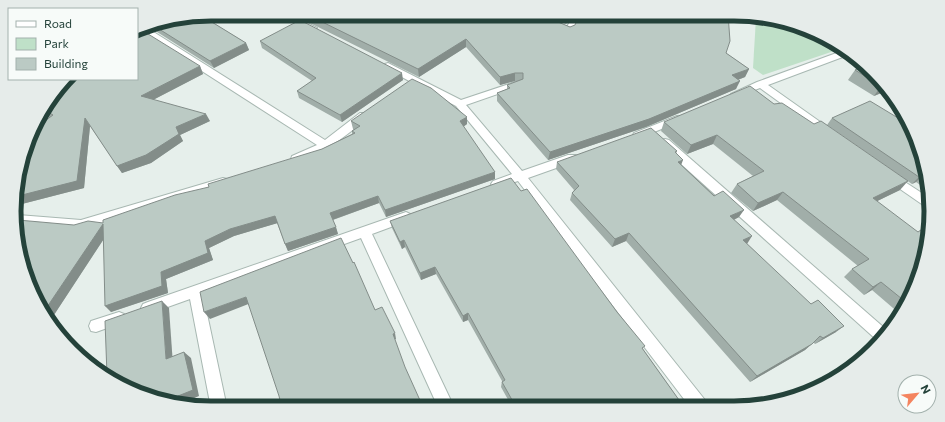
<svg xmlns="http://www.w3.org/2000/svg" width="945" height="422" font-family="Commissioner,sans-serif">
<style>
.green{fill:#bfe0c8}
.lines{fill:none;stroke-linecap:round;stroke-linejoin:round}
.minor-casing{stroke:#a8b8b2;stroke-width:2}
.minor{fill:#fff;fill-rule:evenodd}
.wall{fill:#a1aea9}
.shaded-wall{fill:#838d89}
.building{fill:#bbcac4;stroke:#838d89}
.rim{fill:none;stroke:#24423a;stroke-width:5}
</style>
<rect width="100%" height="100%" fill="#e6efeb"/>
<path class="green" d="M756 18 809 29 840 49 763 75 753 68Z"/>
<g class="lines">
<defs>
<g id="minor">
<path d="M280 14H290L317 28 313 31 310 30Z"/>
<path d="M574 14H582L572 32 556 29V25L567 27Z"/>
<path d="M144 26 325 140 360 113H368L369 115C360 127 307 166 292 162L291 159 292 156 317 145 138 30Z"/>
<path d="M842 51 848 55 768 85 833 131 834 133 833 135H825L760 88 736 97 731 94 757 82Z"/>
<path d="M388 63 461 100 515 82H521V86L466 105 522 171 568 155H576L577 158 576 161 528 178 705 400 707 406 690 407 518 181 497 188 493 187 491 184 493 181 512 174 456 106 385 68V64Z"/>
<path d="M677 116 681 117 682 119 681 121 642 137 638 139 633 135 634 133Z"/>
<path d="M665 139 669 140 889 332 879 342 661 146 660 143 661 140Z"/>
<path d="M891 173 928 197 931 208 926 207 887 180 885 177 887 174Z"/>
<path d="M223 178 227 179 229 182 227 185 81 230 18 225V215L81 220Z"/>
<path d="M406 212 410 214 412 217 410 220 372 234 454 407H438L361 238 203 295 227 408H211L190 299 148 314 143 312 141 308 143 304 148 302Z"/>
<path d="M119 312 124 314 126 318 124 322 96 332 91 331 89 326 91 321Z"/>
</g>
</defs>
<use href="#minor" class="minor-casing"/>
<use href="#minor" class="minor"/>
</g>
<g class="wall">
<path d="M310 14H572L566 24 541 15 570 27 726 53 749 69 745 77 738 80 736 89 646 127 548 160 497 101V93L507 89V85L518 81H515L500 85 466 47 419 77 310 23 308 15Z"/>
<path d="M202 16 246 43 249 50 214 68 146 25H147Z"/>
<path d="M260 41 403 80 342 122 299 98 297 91 312 81 262 48Z"/>
<path d="M200 66 203 74 153 100 210 121 180 135 183 141 151 163 122 173 90 126 84 188 18 205V173L49 117 41 112 68 79Z"/>
<path d="M855 70 873 72 886 91 874 96 848 80Z"/>
<path d="M774 104 900 190 877 201 916 286 900 314 872 290 864 295 844 277 852 269 858 266 777 200 753 211 731 193 737 184 753 176 713 144 687 154 661 131 664 122Z"/>
<path d="M832 118 916 135 927 190 916 182 912 184 827 125Z"/>
<path d="M351 121 467 124 463 127 495 179 386 217 379 203 333 220 338 234 288 251 285 244 277 223 234 236 209 248 213 260 166 279 168 293 111 312 103 240 50 321 40 309 74 225 103 223 322 149 352 134V131L354 129H353Z"/>
<path d="M677 151 676 154 681 165 739 217 734 220 747 244 836 332 815 344 813 342 805 350 750 382 626 241 612 247 570 200 572 193 574 190 556 169 557 162Z"/>
<path d="M390 221 643 349 684 407H512L501 387 502 381 468 320 463 322 436 274 421 280 405 247 402 249 392 228Z"/>
</g>
<g class="shaded-wall">
<path d="M569 14H572L566 24 568 16Z"/>
<path d="M466 39V47L419 77 418 69Z"/>
<path d="M246 43 249 50 214 68 210 61Z"/>
<path d="M200 66 203 74 145 104 141 96Z"/>
<path d="M749 69 745 77 729 83 732 75Z"/>
<path d="M402 73 403 80 342 122 340 115Z"/>
<path d="M515 73V81L500 85V77Z"/>
<path d="M740 81 736 89 646 127 548 160 550 152Z"/>
<path d="M882 85 886 91 874 96 881 86Z"/>
<path d="M206 114 210 121 180 135 183 141 151 163 122 173 117 166 176 127Z"/>
<path d="M467 117V124L460 129V121Z"/>
<path d="M85 118 90 126 84 188 18 205V196Z"/>
<path d="M717 135 713 144 687 154 691 145Z"/>
<path d="M683 160 680 168 678 162Z"/>
<path d="M495 172V179L386 217 385 210Z"/>
<path d="M923 175 916 182 912 184 919 177Z"/>
<path d="M908 181 900 190 865 207 873 198Z"/>
<path d="M783 192 777 200 753 211 758 203Z"/>
<path d="M378 196 379 203 332 220 330 213Z"/>
<path d="M744 210 739 217 725 224 730 216Z"/>
<path d="M275 216 278 223 234 236 209 248 213 260 166 279 168 293 111 312 105 306 161 272 205 241 230 229Z"/>
<path d="M103 224 109 231 50 321 43 313Z"/>
<path d="M336 227 338 234 288 251 285 244Z"/>
<path d="M629 233 626 241 612 247 615 239Z"/>
<path d="M752 236 747 244 743 240Z"/>
<path d="M404 240 405 247 402 249 400 242Z"/>
<path d="M435 267 436 274 421 280 420 273Z"/>
<path d="M881 282 872 290 864 295 873 287Z"/>
<path d="M246 297 251 303 210 319 204 312Z"/>
<path d="M162 301 169 308 173 365 166 359Z"/>
<path d="M468 313V320L463 322V316Z"/>
<path d="M844 326 836 332 815 344 823 338Z"/>
<path d="M395 333 396 339 394 340 393 334Z"/>
<path d="M812 344 805 350 750 382 757 376Z"/>
<path d="M184 352 191 358 199 396 185 402V403L179 402 178 396Z"/>
</g>
<g class="building">
<path d="M310 14H539L570 27 575 25 580 14H728L730 41 726 53 749 69 732 75 740 81 649 119 550 152 497 93 510 88 507 85 523 79V73H515L500 77 466 39 418 69 308 15Z"/>
<path d="M561 14H569L568 16Z"/>
<path d="M202 16 246 43 210 61 151 24Z"/>
<path d="M300 20 402 73 340 115 297 91 316 78 260 41Z"/>
<path d="M140 29 200 66 141 96 206 114 176 127 179 134 146 155 117 166 85 118 77 181 18 196V173L35 128 53 115 43 109 68 79H137V31Z"/>
<path d="M864 66 873 72 882 85 881 86 855 70Z"/>
<path d="M412 79 431 88 467 117 460 121 495 172 385 210 378 196 330 213 336 227 285 244 275 216 230 229 205 241 208 253 161 272 162 286 105 306 103 224 43 313 40 309 18 249V220L74 225 88 221 103 223V220L175 195 209 187 208 184 322 149 355 133 352 131 360 126 351 121Z"/>
<path d="M750 86 774 104 782 103 814 124 821 121 908 181 873 198 918 232 928 225 916 286 907 303 881 282 873 287 852 269 869 259 783 192 758 203 737 184 764 171 717 135 691 145 664 122Z"/>
<path d="M870 101 908 124 916 135 924 175H923L919 177 832 118Z"/>
<path d="M651 128 677 151 675 152 683 160 678 162 714 196 723 191 744 210 730 216 752 236 743 240 811 304 818 300 844 326 823 338 820 336 812 344 757 376 629 233 615 239 572 193 579 186 557 162Z"/>
<path d="M511 178 521 191 527 189 617 312 645 346 642 348 684 407H516L502 382 505 380 468 313 463 316 435 267 420 273 404 240 400 242 390 221Z"/>
<path d="M341 238 353 263 354 262 375 310 382 307 395 333 393 334 405 367 423 407 282 408 279 396 246 297 204 312 200 292Z"/>
<path d="M162 301 166 359 184 352 193 390 178 396 179 402 136 393 107 375 105 321Z"/>
</g>
<path d="M0 0H945V422H0ZM211 21H734A190 190 0 0 1 924 211V211A190 190 0 0 1 734 401H211A190 190 0 0 1 21 211V211A190 190 0 0 1 211 21Z" fill="#e6ecea" fill-rule="evenodd"/>
<path class="rim" d="M211 21H734A190 190 0 0 1 924 211V211A190 190 0 0 1 734 401H211A190 190 0 0 1 21 211V211A190 190 0 0 1 211 21Z"/>
<rect x="8" y="8" width="130" height="72" fill="#f7fbf9" stroke="#a3b1ad"/>
<rect x="16" y="21" width="20" height="6" fill="#ffffff" stroke="#a3b1ad"/>
<text x="44" y="28" font-size="12" fill="#24423a">Road</text>
<rect x="16" y="38" width="20" height="12" fill="#bfe0c8" stroke="#a3b1ad"/>
<text x="44" y="48" font-size="12" fill="#24423a">Park</text>
<rect x="16" y="58" width="20" height="12" fill="#bbcac4" stroke="#a3b1ad"/>
<text x="44" y="68" font-size="12" fill="#24423a">Building</text>
<g transform="translate(917 394) rotate(62)"><circle r="19" fill="#f7fbf9" stroke="#a3b1ad"/>
<path d="M0-3L7 15L0 10L-7 15Z" fill="#f4845f"/>
<text y="-6" font-size="11" font-weight="bold" text-anchor="middle" fill="#24423a">N</text>
</g>
</svg>
